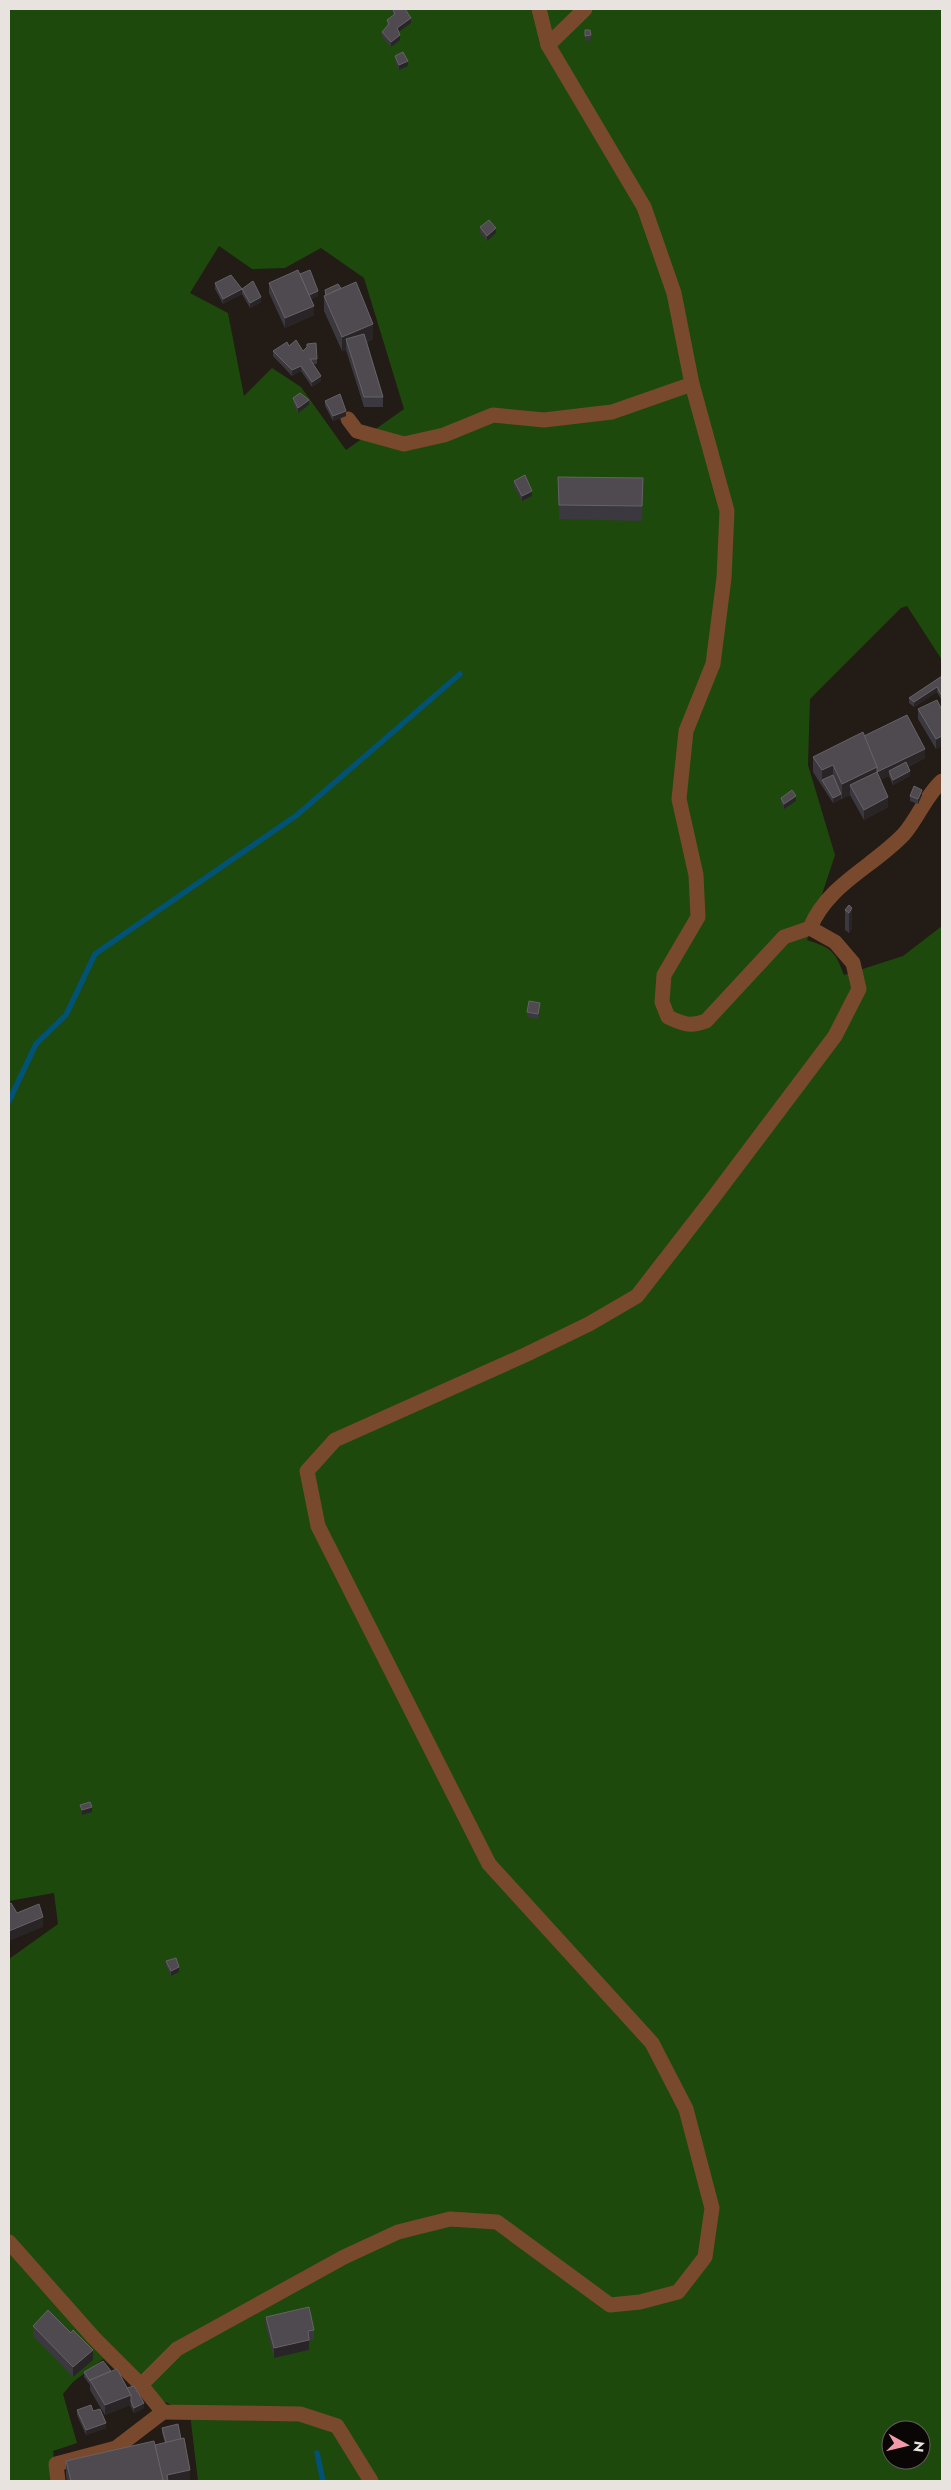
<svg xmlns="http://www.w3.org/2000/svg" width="951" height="2490" font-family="Jost,sans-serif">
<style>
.green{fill:#1e490c;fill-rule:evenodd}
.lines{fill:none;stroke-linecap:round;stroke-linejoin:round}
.stream{stroke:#015275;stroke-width:5.5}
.minor{stroke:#79492d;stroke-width:15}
.wall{fill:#3b383f}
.shaded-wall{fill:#292527}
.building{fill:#4e4a50;stroke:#666267}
</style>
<rect width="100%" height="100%" fill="#221b16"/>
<path class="green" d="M9 9H942V660L907 606 901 608 810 699 808 765 835 855 807 940C832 948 835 951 844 975L903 956 942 926V2481H198L190 2414 132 2386 103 2359 73 2382 63 2394 77 2443 53 2451 57 2481H9V1959L58 1924 54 1893 9 1901ZM219 246 252 269 285 268 321 248 364 278 404 409 346 450 301 387 272 368 244 396 228 313 190 293ZM891 2430H921V2460H891Z"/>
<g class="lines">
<g class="stream">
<path d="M9 1101 36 1044 66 1015 95 954 297 815 460 674"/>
<path d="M317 2453 323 2481"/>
</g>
<g class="minor">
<path d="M548 45 585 9"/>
<path d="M348 419 357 431 404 444 444 435 493 415 544 420 612 412 692 384"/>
<path d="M810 928C828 884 873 867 904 834 918 818 926 795 942 781"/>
<path d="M9 2242 94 2338 141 2385 163 2412 300 2414 337 2426 371 2481"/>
<path d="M141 2385 177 2349 344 2257 398 2232 450 2219 497 2222 610 2305 640 2302 678 2292 705 2257 712 2208 686 2109 652 2043 489 1864 318 1526 307 1471 335 1440 525 1355 589 1324 637 1296 713 1198 835 1036 859 989 853 963 835 942 810 928 784 937 706 1021C690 1027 683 1024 668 1017L662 1002 664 975 698 917 696 875 679 799 686 731 713 664 724 578 727 511 692 384 674 293 644 207 548 45 539 9"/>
<path d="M58 2481 56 2464 116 2448 163 2412"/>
</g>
</g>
<g class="wall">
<path d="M392 9H405L411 23 398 31 400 40 391 47 382 37V32L387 26V20L393 15Z"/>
<path d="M585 30H590L591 40 585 41Z"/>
<path d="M395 56 408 66 399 70 395 61Z"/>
<path d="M480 227 496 233 487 241 480 232Z"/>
<path d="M300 274 318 296 311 299 314 315 285 328 269 293V283Z"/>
<path d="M215 283 242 289 261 302 250 308 242 294 223 304 215 289Z"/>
<path d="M325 290 373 339 367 342 383 397V407H364L346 350 342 351 324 311V296L325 295Z"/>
<path d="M307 344 317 359V364H313L321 381 312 387 301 371 292 376 273 356V351L289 346 303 351 307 348Z"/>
<path d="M293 398 309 405 298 413 293 403Z"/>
<path d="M325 401 346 416 333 421 325 406Z"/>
<path d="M558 477 643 493 642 521 559 519Z"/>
<path d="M514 481 532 496 522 501 514 486Z"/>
<path d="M942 676V701L937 692 914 707 909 703V698Z"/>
<path d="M918 709 942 710V746L936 749 918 719Z"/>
<path d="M864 736 925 758 908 767 910 776 893 785 889 776 880 780 888 807 864 820 850 795 833 803 813 772V757Z"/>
<path d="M922 795 918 804 910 801V796Z"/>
<path d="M781 798 796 801 784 809 781 803Z"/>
<path d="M849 905 852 928 849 933 845 930V910Z"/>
<path d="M540 1008 538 1019 527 1017V1012Z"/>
<path d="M166 1961 179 1972 171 1976 166 1966Z"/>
<path d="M266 2317 314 2330V2340L309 2341V2350L274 2358 266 2327Z"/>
<path d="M33 2326 93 2360 73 2377 33 2336Z"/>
<path d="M84 2372 127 2388 144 2408 134 2413 130 2405 105 2415 90 2390V2385L84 2377Z"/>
<path d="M77 2410 106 2428 86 2435 77 2415Z"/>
<path d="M162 2428 190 2479 182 2481H67L66 2476V2461L165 2443 162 2433Z"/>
</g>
<g class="shaded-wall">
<path d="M411 18V23L397 33V28Z"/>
<path d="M400 35V40L391 47V42Z"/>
<path d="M408 61V66L399 70V65Z"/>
<path d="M496 228V233L487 241V236Z"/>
<path d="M242 289V294L223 304V299Z"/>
<path d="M318 291V296L307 301V296Z"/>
<path d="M261 297V302L250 308V303Z"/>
<path d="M314 306V315L285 328V318Z"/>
<path d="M373 324V339L349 349 346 339V350L342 351V337Z"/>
<path d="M301 366V371L292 376V370Z"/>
<path d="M321 376V381L312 387V382Z"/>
<path d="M309 400V405L298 413V408Z"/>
<path d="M346 411V416L333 421V416Z"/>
<path d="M532 491V496L522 501V496Z"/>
<path d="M937 687V692L914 707V702Z"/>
<path d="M942 736V746L936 749V739Z"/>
<path d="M925 749V758L891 775 889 771V776L877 782V772Z"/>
<path d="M833 765V780H822V770Z"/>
<path d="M877 767V782L850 785V795L842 799V784Z"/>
<path d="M910 771V776L893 785V780Z"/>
<path d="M922 790V795L918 804V799Z"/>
<path d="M841 794V799L833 803V798Z"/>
<path d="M796 796V801L784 809V804Z"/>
<path d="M888 797V807L864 820V810Z"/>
<path d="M852 908V928L849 933V913Z"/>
<path d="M92 1807V1812L82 1815V1810Z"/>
<path d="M43 1917V1927L9 1941V1931Z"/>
<path d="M179 1967V1972L171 1976V1971Z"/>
<path d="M309 2340V2350L274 2358V2348Z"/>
<path d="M93 2350V2360L73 2377V2367Z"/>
<path d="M131 2395V2405L105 2415V2405Z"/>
<path d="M144 2403V2408L134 2413V2408Z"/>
<path d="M106 2423V2428L86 2435V2430Z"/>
<path d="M190 2470V2479L182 2481H167V2475Z"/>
</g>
<g class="building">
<path d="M393 9H405L411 18 397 28 400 35 391 42 382 32 389 24 387 20 395 14Z"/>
<path d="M585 30H590L591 35 585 36Z"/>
<path d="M403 52 408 61 399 65 395 56Z"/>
<path d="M489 220 496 228 487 236 480 227Z"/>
<path d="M298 270 314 306 285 318 269 283Z"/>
<path d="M310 270 318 291 309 295 300 274Z"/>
<path d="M231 275 242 289 253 281 261 297 250 303 242 289 223 299 215 283Z"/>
<path d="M356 282 373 324 342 337 324 296Z"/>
<path d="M338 284 341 288 326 295 325 290Z"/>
<path d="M364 334 383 397H364L346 339Z"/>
<path d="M296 340 303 351 307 347V344L316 343 317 359H310L321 376 312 382 301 366 292 370 273 351 287 342 289 346Z"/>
<path d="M300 393 309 400 298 408 293 398Z"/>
<path d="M340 394 346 411 333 416 325 401Z"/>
<path d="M525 475 532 491 522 496 514 481Z"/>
<path d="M558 477 643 478 642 506 559 505Z"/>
<path d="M942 676V696L937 687 914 702 909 698Z"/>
<path d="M937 700 942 710V736L936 739 918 709Z"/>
<path d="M907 715 925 749 877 772V767L864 736Z"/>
<path d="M863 732 877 767 842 784 833 765 822 770 813 757Z"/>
<path d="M906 762 910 771 893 780 889 771Z"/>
<path d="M877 772 888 797 864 810 850 785Z"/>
<path d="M833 775 841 794 833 798 822 780Z"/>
<path d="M914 786 922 790 918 799 910 796Z"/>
<path d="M792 790 796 796 784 804 781 798Z"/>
<path d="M849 905 852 908 849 913 845 910Z"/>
<path d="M529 1001 540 1003 538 1014 527 1012Z"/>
<path d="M90 1802 92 1807 82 1810 80 1805Z"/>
<path d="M11 1903 17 1913 39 1904 43 1917 9 1931V1904Z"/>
<path d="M176 1958 179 1967 171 1971 166 1961Z"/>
<path d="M309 2307 314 2330 308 2331 309 2340 274 2348 266 2317Z"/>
<path d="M48 2310 71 2333 73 2330 93 2350 73 2367 33 2326Z"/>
<path d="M103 2361 111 2371 90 2380V2381L84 2372Z"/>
<path d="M117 2369 131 2395 105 2405 90 2380Z"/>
<path d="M134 2386 144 2403 134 2408 131 2402V2395L127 2388Z"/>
<path d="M91 2405 93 2411 100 2409 106 2423 86 2430 77 2410Z"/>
<path d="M178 2424 181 2439 166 2443 162 2428Z"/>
<path d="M184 2438 190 2470 167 2475 168 2481H163L155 2445Z"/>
<path d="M154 2441 163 2480 157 2481H71L66 2461Z"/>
</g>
<rect width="951" height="2490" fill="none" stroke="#e8e3df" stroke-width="20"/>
<g transform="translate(906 2445) rotate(98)"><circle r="24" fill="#090605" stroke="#625e5c"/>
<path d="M0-4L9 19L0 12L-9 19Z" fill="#f39aaa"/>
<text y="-8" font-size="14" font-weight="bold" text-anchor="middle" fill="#e8e3df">N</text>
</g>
</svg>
